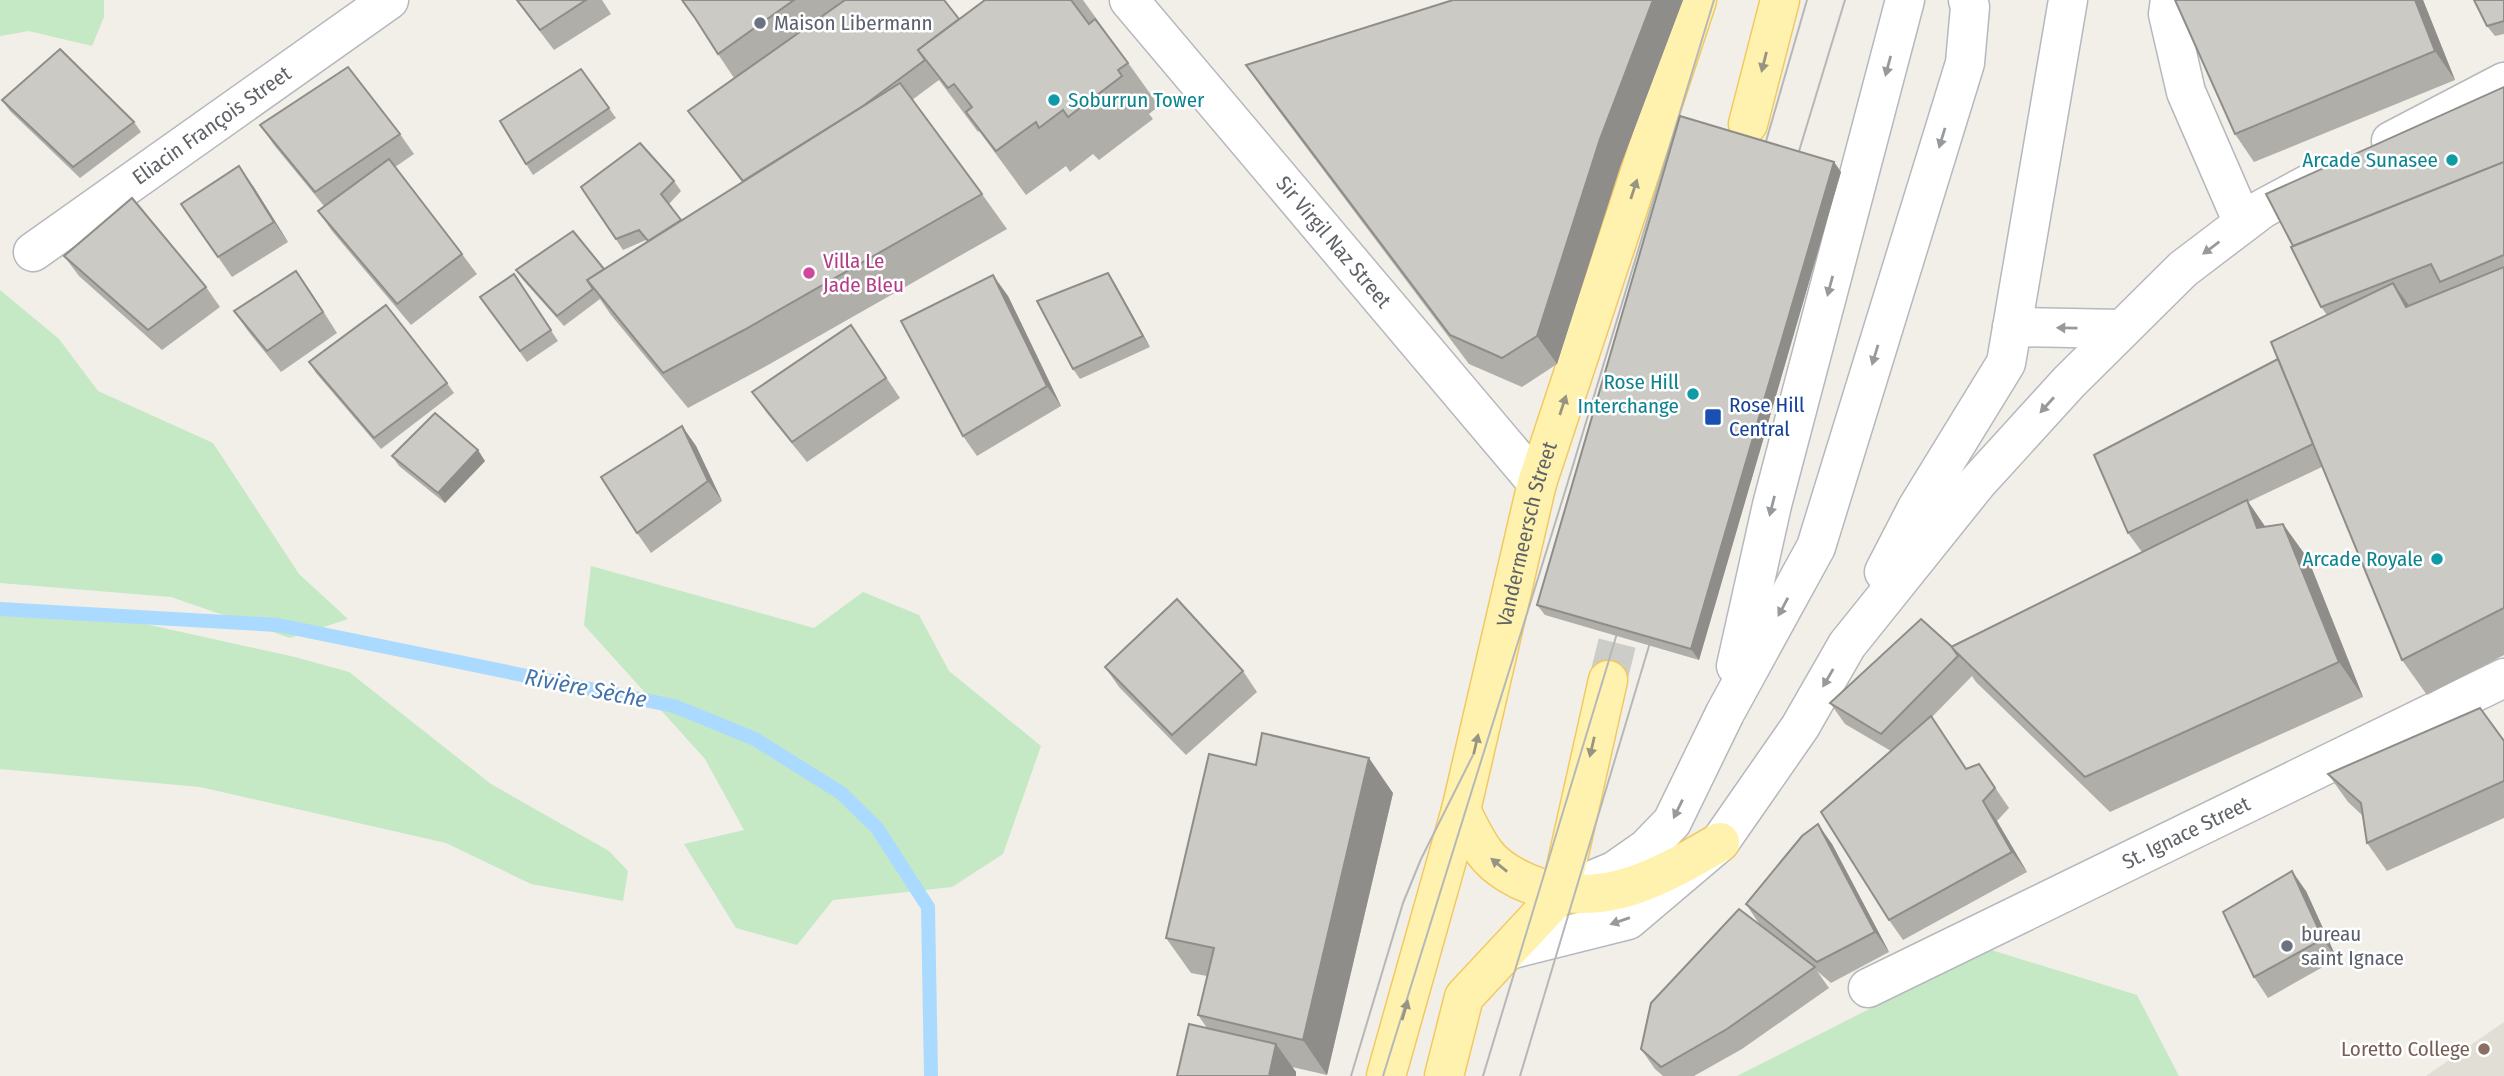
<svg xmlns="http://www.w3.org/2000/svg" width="2504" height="1076" font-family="'Fira Sans Condensed',sans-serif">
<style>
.education{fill:#e1ded6}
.green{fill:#c5e8c5}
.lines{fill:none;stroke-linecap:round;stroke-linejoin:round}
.stream{stroke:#aadaff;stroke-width:14}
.major-tunnel{stroke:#ccccc8;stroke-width:38;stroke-dasharray:38 19;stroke-linecap:butt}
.minor-casing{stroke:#b5b8bc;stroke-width:41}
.major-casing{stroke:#f2c960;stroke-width:41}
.minor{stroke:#fff;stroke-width:38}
.major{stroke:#fff2af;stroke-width:38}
.tram{stroke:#b6b7b8;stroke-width:2}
.wall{fill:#afaea9}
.shaded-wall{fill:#8f8d8a}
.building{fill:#cccac5;stroke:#8f8d8a;stroke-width:2}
.oneway{fill:#979581}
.oneway2{fill:#979a9d}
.worship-dot{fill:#6b7280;stroke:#fff;stroke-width:2.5}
.culture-dot{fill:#0f9aa8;stroke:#fff;stroke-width:2.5}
.hotel-dot{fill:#d1479c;stroke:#fff;stroke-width:2.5}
.transit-dot{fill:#1a4fb4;stroke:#fff;stroke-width:2.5}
.education-dot{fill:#8d6e63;stroke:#fff;stroke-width:2.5}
.labels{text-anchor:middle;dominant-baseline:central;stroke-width:5;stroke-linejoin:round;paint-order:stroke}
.worship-label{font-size:21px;fill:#5b616d;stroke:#fff;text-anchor:start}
.culture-label{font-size:21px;fill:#0d838f;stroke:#fff;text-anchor:end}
.street-label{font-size:21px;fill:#5f6368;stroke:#fff}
.hotel-label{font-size:21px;fill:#b23c85;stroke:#fff;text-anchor:start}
.transit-label{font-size:21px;fill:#164399;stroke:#fff;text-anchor:start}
.education-label{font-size:21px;fill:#785e54;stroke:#fff;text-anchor:end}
.water-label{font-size:23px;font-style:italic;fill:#4174aa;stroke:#fff}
</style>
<rect width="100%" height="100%" fill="#f1efe8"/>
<path class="education" d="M2504 1022V1076H2426Z"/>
<g class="green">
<path d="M0 0H104V17L92 46 29 31 0 36Z"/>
<path d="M0 290 59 339 98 391 213 443 299 574 348 619 290 638 171 597 0 583Z"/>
<path d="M591 566 814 628 863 592 919 615 949 671 1041 746 1003 854 952 887 833 900 797 945 736 928 684 844 744 830 705 759 584 625Z"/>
<path d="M0 614 118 618 295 657 349 672 491 784 609 851 628 871 623 901 531 884 446 843 200 787 0 769Z"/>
<path d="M1988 949 2137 995 2179 1076H1737Z"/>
</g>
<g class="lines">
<path class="stream" d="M0 609 278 625 674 706 755 739 841 793 877 828 928 907 931 1076"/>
<path class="major-tunnel" d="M1608 680 1631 587"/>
<defs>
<g id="minor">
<path id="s1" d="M1129 0 1537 483"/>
<path d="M2170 0 2168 14 2186 92 2243 223"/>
<path d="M2391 141 2504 82"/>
<path id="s2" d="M33 252 389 0"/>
<path d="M2012 327 2122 329"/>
<path d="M1884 572 1917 508 2006 363 2068 0"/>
<path d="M1736 666 1772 505 1905 0"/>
<path d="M1568 890 1614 871 1647 848 1672 822 1725 713 1816 547 1965 63 1970 7 1968 0"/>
<path d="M1509 950 1628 920 1720 842 1800 727 1847 645 1977 483 2069 382 2183 269 2262 209 2316 180"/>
<path id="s3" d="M1868 988 2504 678"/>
</g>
<g id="major">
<path d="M1748 124 1780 0"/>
<path d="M1461 810C1468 824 1475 840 1485 853 1497 869 1519 881 1538 887 1606 909 1662 876 1720 842"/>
<path id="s4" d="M1386 1076 1461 810 1537 483 1697 0"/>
<path d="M1444 1076 1464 997 1560 894 1608 680"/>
</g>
</defs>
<use href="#minor" class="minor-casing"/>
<use href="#major" class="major-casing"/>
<use href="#minor" class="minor"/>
<use href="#major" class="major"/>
<g class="tram">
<path d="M1760 162 1807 0"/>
<path d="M1793 171 1845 0"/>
<path d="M1351 1076 1403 903 1421 859 1473 755"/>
<path d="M1383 1076 1567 485 1714 0"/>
<path d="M1483 1076 1622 617"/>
<path d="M1520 1076 1655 626"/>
</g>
</g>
<g class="wall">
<path d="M516 0H602L611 14 554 50Z"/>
<path d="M682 0H944L959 19 985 0H1083L1159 106 1149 114 1153 119 1099 160 1093 154 1070 172 1066 166 1026 195 979 131 978 132 939 80 912 100 982 194 1007 229 768 365 688 408 611 315 600 299 564 326 523 280 516 270 604 269 647 241 646 240 623 250 581 187 674 181 681 191 669 204 681 220 742 182 688 111 734 78 718 54 699 24Z"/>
<path d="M1453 0H1683L1620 167 1557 364 1522 387 1469 364 1266 94 1246 65Z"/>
<path d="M2175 0H2423L2455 80 2254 162 2235 134Z"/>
<path d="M2504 0V34L2495 36 2487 26Z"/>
<path d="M581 69 616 118 533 175 526 164Z"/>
<path d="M2504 87V655L2427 695 2402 660 2322 467 2248 502 2265 527 2283 524 2308 559 2363 697 2110 812 1976 682 1972 676 1932 717 1966 768 1979 764 2009 808 1997 821 2027 872 1903 940 1889 920 1891 751 1845 724 1830 703 1951 646 2142 552 2128 533 2278 359 2327 315 2321 307Z"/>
<path d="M2 100 134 122 141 132 80 178 10 111Z"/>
<path d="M260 125 400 134 414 154 395 167 462 254 477 274 411 325 332 231 318 211 324 206 274 145Z"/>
<path d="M1834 162 1841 172 1699 660 1545 615 1537 605Z"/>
<path d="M253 186 288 242 232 277 181 204Z"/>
<path d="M64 256 206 287 220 307 162 350 79 276Z"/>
<path d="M296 271 337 333 281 372 248 331 234 311Z"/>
<path d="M514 274 558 341 527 362 480 297Z"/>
<path d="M1115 284 1150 347 1080 379 1073 369Z"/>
<path d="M1008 296 1061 406 977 456 963 436Z"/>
<path d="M851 325 900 398 807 462 766 412 752 392Z"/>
<path d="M309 362 447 383 454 393 381 449 316 373Z"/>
<path d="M682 426 696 446 722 501 651 553 637 533Z"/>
<path d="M392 456 485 461 445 503 399 466Z"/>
<path d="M1105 667 1243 671 1257 692 1186 755 1119 687Z"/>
<path d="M2504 741V818L2387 871 2367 843 2362 815 2348 802 2328 774Z"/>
<path d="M1256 765 1393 793 1327 1075 1292 1067 1296 1072V1076H1177L1207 1028 1198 1015 1207 976 1191 973 1166 938Z"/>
<path d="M1832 844 1889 952 1831 983 1817 971 1829 988 1742 1049 1694 1076H1663L1655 1069 1641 1049 1760 925 1746 904Z"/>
<path d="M2306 891 2337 959 2268 998 2254 977Z"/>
</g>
<g class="shaded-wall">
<path d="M1653 0H1683L1620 167 1557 364 1537 336 1600 139Z"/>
<path d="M2415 0H2423L2455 80 2435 51Z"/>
<path d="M1834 162 1841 172 1699 660 1691 649Z"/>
<path d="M239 166 253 186 288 242 274 222Z"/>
<path d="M296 271 310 291 337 333 323 312Z"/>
<path d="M1108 273 1115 284 1150 347 1143 336Z"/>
<path d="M993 275 1008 296 1061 406 1047 386Z"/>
<path d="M2393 283 2418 318 2406 307Z"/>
<path d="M682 426 696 446 722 501 708 481Z"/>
<path d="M478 450 485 461 445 503 438 493Z"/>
<path d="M2247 500 2271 535 2257 528Z"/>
<path d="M2283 524 2308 559 2363 697 2339 662Z"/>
<path d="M1369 758 1393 793 1327 1075 1303 1040Z"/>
<path d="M1983 801 1997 821 2027 872 2012 852Z"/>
<path d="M1818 824 1832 844 1889 952 1875 932Z"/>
<path d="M2292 871 2306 891 2337 959 2323 939Z"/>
<path d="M1276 1044 1296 1072V1076H1269Z"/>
</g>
<g class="building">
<path d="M517 0H586L540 30Z"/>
<path d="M682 0H794L718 54 695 18Z"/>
<path d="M845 0H944L959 19 918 50 925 60 863 106 743 181 688 111Z"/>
<path d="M985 0H1071L1089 24 1095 19 1128 63 1118 70 1122 76 1068 117 1063 110 1039 128 1036 122 996 151 966 112 972 107 954 84 948 88 918 50Z"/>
<path d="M1453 0H1653L1600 139 1537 336 1502 358 1450 335 1246 65Z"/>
<path d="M2175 0H2415L2435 51 2235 134Z"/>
<path d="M2474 0H2504V21L2487 26Z"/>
<path d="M60 49 134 122 73 167 2 100Z"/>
<path d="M348 67 400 134 315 192 260 125Z"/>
<path d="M581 69 609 108 526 164 500 121Z"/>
<path d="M900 83 982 194 744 330 663 373 587 280Z"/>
<path d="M2504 87V162L2293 246 2266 194Z"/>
<path d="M1680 116 1834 162 1691 649 1537 605Z"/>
<path d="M640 143 674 181 661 194 681 220 648 241 639 230 616 239 581 187Z"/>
<path d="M389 159 462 254 397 304 318 211Z"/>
<path d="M2504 162V255L2440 282 2431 264 2321 307 2291 247Z"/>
<path d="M239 166 274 222 218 257 181 204Z"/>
<path d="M132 198 206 287 148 330 64 256Z"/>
<path d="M573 231 604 269 587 280 593 289 557 316 516 270Z"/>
<path d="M2504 267V608L2402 660 2271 342 2393 283 2406 307Z"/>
<path d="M296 271 323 312 267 351 234 311Z"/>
<path d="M1108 273 1143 336 1073 369 1037 301Z"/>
<path d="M514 274 551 330 520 351 480 297Z"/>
<path d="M993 275 1047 386 963 436 901 321Z"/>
<path d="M386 305 447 383 374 438 309 362Z"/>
<path d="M851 325 886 378 792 442 752 392Z"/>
<path d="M2278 359 2313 444 2128 533 2094 455Z"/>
<path d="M435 413 478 450 438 493 392 456Z"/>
<path d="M682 426 708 481 637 533 601 477Z"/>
<path d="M2247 500 2257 528 2283 524 2339 662 2085 777 1951 647Z"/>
<path d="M1177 599 1243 671 1172 735 1105 667Z"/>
<path d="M1921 619 1951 646 1958 656 1881 734 1830 703Z"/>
<path d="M2480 708 2504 741V781L2367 843 2361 803 2328 774Z"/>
<path d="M1931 716 1966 769 1979 764 1995 788 1983 801 2012 852 1889 920 1821 812Z"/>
<path d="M1262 733 1369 758 1303 1040 1198 1015 1214 948 1166 938 1209 754 1256 765Z"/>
<path d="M1818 824 1875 932 1817 962 1746 904 1802 836Z"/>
<path d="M2292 871 2323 939 2254 977 2223 912Z"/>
<path d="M1739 909 1815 967 1727 1029 1661 1067 1641 1049 1651 1003Z"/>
<path d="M1189 1024 1276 1044 1269 1076H1177Z"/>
</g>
<defs><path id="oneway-solid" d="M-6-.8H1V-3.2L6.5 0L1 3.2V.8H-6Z" transform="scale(1.75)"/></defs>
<g class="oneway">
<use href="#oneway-solid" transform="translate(1764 62) rotate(104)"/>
<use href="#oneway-solid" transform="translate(1634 189) rotate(-72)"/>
<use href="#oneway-solid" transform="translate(1563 405) rotate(-72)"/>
<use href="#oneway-solid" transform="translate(1476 744) rotate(-77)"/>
<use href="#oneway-solid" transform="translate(1592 747) rotate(103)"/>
<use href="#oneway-solid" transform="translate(1499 865) rotate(-141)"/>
<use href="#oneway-solid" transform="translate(1405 1010) rotate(-74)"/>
</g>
<g class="oneway2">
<use href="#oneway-solid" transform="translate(1888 66) rotate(105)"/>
<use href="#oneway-solid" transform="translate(1942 138) rotate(107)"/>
<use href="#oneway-solid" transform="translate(2211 248) rotate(143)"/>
<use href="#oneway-solid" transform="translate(1830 286) rotate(105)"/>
<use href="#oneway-solid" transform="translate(2067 328) rotate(-179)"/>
<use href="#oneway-solid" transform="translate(1875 355) rotate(107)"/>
<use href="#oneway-solid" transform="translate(2047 405) rotate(132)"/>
<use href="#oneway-solid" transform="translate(1772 506) rotate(104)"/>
<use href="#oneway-solid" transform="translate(1783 607) rotate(118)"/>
<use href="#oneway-solid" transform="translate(1828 678) rotate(120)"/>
<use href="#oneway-solid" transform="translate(1678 809) rotate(116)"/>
<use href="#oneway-solid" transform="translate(1620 921) rotate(161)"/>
</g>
<g class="worship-dot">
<circle cx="760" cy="23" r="7"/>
<circle cx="2287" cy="946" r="7"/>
</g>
<g class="culture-dot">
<circle cx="1054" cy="100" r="7"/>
<circle cx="2452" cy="160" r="7"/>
<circle cx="1693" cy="394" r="7"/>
<circle cx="2437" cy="559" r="7"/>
</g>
<circle class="hotel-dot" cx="809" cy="273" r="7"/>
<rect class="transit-dot" x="1704" y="408" width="18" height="18" rx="3.5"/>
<circle class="education-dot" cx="2484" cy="1049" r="7"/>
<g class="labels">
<g class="worship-label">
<text x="774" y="23">Maison Libermann</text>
<text x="2301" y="934">bureau<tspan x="2301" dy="24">saint Ignace</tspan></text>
</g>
<g class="culture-label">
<text x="1068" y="100" text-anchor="start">Soburrun Tower</text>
<text x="2438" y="160">Arcade Sunasee</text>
<text x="1679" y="382">Rose Hill<tspan x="1679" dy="24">Interchange</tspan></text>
<text x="2423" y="559">Arcade Royale</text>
</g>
<g class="street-label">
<text stroke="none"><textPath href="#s2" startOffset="219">Eliacin François Street</textPath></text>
<text stroke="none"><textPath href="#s1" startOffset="317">Sir Virgil Naz Street</textPath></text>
<text stroke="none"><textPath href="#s4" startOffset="560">Vandermeersch Street</textPath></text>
<text stroke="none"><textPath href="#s3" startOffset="354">St. Ignace Street</textPath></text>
</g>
<g class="hotel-label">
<text x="823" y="261">Villa Le<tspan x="823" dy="24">Jade Bleu</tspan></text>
</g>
<g class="transit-label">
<text x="1729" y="405">Rose Hill<tspan x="1729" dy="24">Central</tspan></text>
</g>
<g class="education-label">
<text x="2470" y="1049">Loretto College</text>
</g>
<g class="water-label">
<text transform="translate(586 688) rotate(11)">Rivière Sèche</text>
</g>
</g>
</svg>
